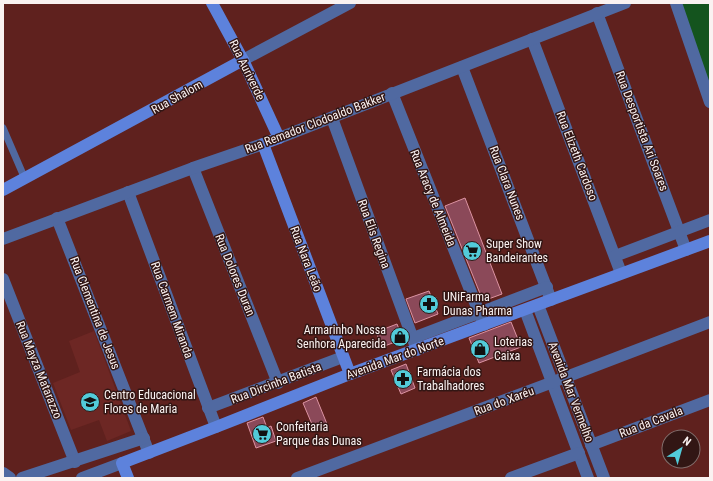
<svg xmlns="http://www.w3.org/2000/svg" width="713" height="481" font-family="'Roboto Condensed',sans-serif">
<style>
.built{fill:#6d2724}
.green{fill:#14541e}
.building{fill:#8b4959;stroke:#dc93a2}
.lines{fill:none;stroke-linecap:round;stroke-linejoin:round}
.lane{stroke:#5069a1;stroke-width:7}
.street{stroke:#5069a1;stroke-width:12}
.secondary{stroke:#5d82dc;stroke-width:12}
.labels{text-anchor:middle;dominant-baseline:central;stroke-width:3;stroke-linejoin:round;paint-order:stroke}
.street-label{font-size:12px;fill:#faf2f1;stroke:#321614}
.poi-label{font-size:12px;fill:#faf2f1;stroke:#321614;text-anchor:start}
</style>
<rect width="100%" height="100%" fill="#5f211e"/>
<path class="built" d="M94 331 131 431 107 441 99 420 71 430 53 383 80 372 69 341Z"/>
<path class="green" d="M676 3H710V102Z"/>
<g class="building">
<path d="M465 198 502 294 483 301 445 206Z"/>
<path d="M429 291 438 314 415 323 406 299Z"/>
<path d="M511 322 521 347 479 363 469 338Z"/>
<path d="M397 324 403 339 382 347 376 332Z"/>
<path d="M406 364 415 388 401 394 391 370Z"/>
<path d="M316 397 327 424 314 429 303 403Z"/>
<path d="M263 417 267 428 271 426 276 441 256 448 247 423Z"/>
</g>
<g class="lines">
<path class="lane" d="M3 128 25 179"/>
<g class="street">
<path d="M676 3 710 102"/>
<path d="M597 13 686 250"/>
<path d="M532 39 621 273"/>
<path d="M243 60 350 3"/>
<path d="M462 67 551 300"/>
<path d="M392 93 484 325"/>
<path d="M332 118 417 350"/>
<path d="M279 138 625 3"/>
<path d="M193 168 278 383"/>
<path d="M128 192 216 427"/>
<path d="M57 218 149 453"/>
<path d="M3 239 193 168 263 144"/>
<path d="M615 256 710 220"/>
<path d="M3 279 75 462"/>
<path d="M538 305 604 478"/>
<path d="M525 310 588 478"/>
<path d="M413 338 547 287"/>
<path d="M208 408 343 357"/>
<path d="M591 445 710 400"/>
<path d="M3 473 10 478"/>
<path d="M22 478 144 438"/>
<path d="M82 478 122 463"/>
<path d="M297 478 553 382 710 322"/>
<path d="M511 478 579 453"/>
</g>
<g class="secondary">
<path d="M212 3 243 60 279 138 263 144 350 374"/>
<path d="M3 190 243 60"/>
<path d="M128 478 122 463 216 427 350 374 710 241"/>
</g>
</g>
<defs>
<symbol id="supermarket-disc" viewBox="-11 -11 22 22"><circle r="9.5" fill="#52cbd9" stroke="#321614"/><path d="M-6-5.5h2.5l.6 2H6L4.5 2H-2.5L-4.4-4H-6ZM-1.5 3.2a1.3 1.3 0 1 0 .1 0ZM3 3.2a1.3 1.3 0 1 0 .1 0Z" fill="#111"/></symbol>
<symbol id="pharmacy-disc" viewBox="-11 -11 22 22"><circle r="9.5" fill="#52cbd9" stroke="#321614"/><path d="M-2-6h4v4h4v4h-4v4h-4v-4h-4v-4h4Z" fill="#111"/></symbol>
<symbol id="shop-disc" viewBox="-11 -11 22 22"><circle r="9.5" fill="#52cbd9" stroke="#321614"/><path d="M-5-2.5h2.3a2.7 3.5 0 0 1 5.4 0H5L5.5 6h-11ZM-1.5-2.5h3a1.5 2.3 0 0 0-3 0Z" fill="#111"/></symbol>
<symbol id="school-disc" viewBox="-11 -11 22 22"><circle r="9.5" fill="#52cbd9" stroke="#321614"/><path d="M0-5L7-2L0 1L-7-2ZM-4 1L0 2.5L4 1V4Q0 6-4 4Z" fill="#111"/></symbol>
</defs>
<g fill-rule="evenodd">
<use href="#supermarket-disc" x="461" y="240" width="22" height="22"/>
<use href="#pharmacy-disc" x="418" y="293" width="22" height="22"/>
<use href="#shop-disc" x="389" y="326" width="22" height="22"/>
<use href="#shop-disc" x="469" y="338" width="22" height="22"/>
<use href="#pharmacy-disc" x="392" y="368" width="22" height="22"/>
<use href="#school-disc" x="79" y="391" width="22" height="22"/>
<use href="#supermarket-disc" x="251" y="423" width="22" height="22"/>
</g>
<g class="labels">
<g class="street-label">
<text transform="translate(247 70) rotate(64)">Rua Auriverde</text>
<text transform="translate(177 97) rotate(-29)">Rua Shalom</text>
<text transform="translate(315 123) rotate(-21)">Rua Remador Clodoaldo Bakker</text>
<text transform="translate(642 131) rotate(69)">Rua Desportista Ari Soares</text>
<text transform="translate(577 156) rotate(69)">Rua Elizeth Cardoso</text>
<text transform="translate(507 183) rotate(69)">Rua Clara Nunes</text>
<text transform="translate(433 198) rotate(68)">Rua Aracy de Almeida</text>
<text transform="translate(374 234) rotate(70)">Rua Elis Regina</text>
<text transform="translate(306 259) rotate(69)">Rua Nara Leão</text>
<text transform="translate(235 275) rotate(68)">Rua Dolores Duran</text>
<text transform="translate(172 310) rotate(70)">Rua Carmem Miranda</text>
<text transform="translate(95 313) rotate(69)">Rua Clementina de Jesus</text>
<text transform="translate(395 358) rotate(-20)">Avenida Mar do Norte</text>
<text transform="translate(39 370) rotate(68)">Rua Mayza Matarazzo</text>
<text transform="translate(276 383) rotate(-21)">Rua Dircinha Batista</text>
<text transform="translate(571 392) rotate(69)">Avenida Mar Vermelho</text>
<text transform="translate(504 401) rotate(-20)">Rua do Xaréu</text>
<text transform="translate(651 422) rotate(-21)">Rua da Cavala</text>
</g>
<g class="poi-label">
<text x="486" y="244">Super Show<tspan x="486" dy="14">Bandeirantes</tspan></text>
<text x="443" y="297">UNiFarma<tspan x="443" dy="14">Dunas Pharma</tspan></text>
<text x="386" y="330" text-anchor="end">Armarinho Nossa<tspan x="386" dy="14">Senhora Aparecida</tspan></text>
<text x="494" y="342">Loterias<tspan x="494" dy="14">Caixa</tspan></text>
<text x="417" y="372">Farmácia dos<tspan x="417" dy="14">Trabalhadores</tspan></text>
<text x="104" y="395">Centro Educacional<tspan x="104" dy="14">Flores de Maria</tspan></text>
<text x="276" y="427">Confeitaria<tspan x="276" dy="14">Parque das Dunas</tspan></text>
</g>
</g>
<rect width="713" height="481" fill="none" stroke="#faf2f1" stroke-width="8"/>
<g transform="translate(681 449) rotate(37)"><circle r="19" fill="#321614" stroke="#826e6c"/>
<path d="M0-3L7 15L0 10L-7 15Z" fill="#52cbd9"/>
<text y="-6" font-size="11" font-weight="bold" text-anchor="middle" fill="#faf2f1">N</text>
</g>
</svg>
